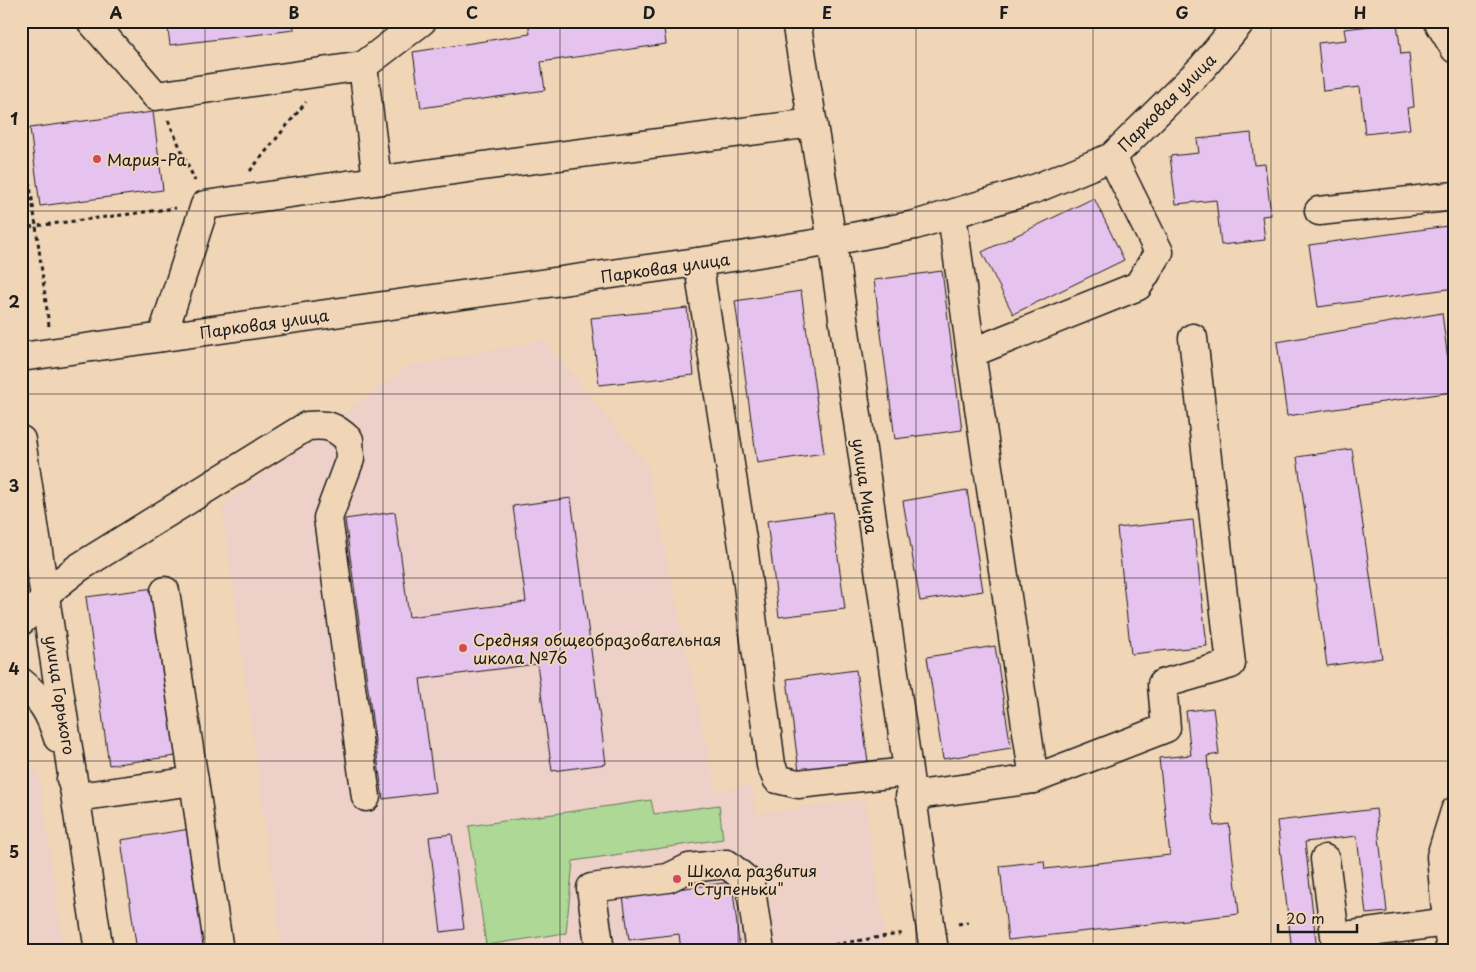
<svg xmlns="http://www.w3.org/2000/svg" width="1476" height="972" font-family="'Playpen Sans',sans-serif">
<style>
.built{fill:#edd0c8}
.green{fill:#aed895;stroke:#657a58}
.building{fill:#e6c3ee;stroke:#1c1c1c}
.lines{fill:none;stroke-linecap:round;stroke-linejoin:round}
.minor-casing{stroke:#1c1c1c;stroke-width:31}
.path{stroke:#1c1c1c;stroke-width:3;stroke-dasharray:4 4;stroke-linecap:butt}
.minor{stroke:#f0d5b7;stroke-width:28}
.grid{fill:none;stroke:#1c1c1c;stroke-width:1;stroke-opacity:0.55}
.poi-dot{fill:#d1495b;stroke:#f0d5b7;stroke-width:2}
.labels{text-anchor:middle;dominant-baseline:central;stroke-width:4;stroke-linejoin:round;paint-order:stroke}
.street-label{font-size:16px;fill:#1c1c1c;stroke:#f0d5b7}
.poi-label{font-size:16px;fill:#1c1c1c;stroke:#f0d5b7;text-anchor:start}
.neatline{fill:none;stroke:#1c1c1c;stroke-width:2}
.grid-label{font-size:16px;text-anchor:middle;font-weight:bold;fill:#1c1c1c}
</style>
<rect width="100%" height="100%" fill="#f0d5b7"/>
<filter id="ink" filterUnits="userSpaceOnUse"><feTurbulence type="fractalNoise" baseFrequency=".02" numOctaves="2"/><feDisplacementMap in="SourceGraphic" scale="10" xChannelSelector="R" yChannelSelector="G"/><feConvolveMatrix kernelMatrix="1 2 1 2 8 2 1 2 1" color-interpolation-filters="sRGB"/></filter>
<g filter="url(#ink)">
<g class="built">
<path d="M544 340 647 466 716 791 752 785 756 814 865 799 887 951H282L222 505 408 366Z"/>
<path d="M38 770 64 951H21V773Z"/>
</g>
<path class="green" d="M651 800 654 814 719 805 723 839 573 861 566 933 486 945 469 826Z"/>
<g class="building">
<path d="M167 21H293L294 30 170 45Z"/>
<path d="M528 21H663L666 44 541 62 545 90 421 108 413 52 530 34Z"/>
<path d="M1397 23 1401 54 1409 53 1414 107 1407 108 1410 129 1365 134 1360 87 1323 91 1318 43 1346 40 1344 29Z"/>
<path d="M153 112 163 190 40 206 30 128Z"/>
<path d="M1251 133 1254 165 1265 164 1271 215 1262 216 1265 240 1221 245 1216 200 1176 204 1170 156 1199 153 1197 139Z"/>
<path d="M1094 198 1124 260 1013 314 982 252Z"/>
<path d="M1455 225V288L1318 307 1309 245Z"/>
<path d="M942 271 962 430 895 439 874 280Z"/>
<path d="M801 291 824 453 757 463 735 301Z"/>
<path d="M687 308 694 375 599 385 591 318Z"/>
<path d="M1442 313 1452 392 1287 416 1277 342Z"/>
<path d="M1352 449 1382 658 1327 666 1297 457Z"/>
<path d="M967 490 983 591 920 601 903 501Z"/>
<path d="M571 498 606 764 552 771 537 664 420 679 435 792 383 799 345 519 395 512 409 617 526 602 513 506Z"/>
<path d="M832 512 845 609 779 617 767 521Z"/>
<path d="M1193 520 1207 646 1131 654 1117 528Z"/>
<path d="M154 588 176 756 109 765 86 597Z"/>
<path d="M1448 632H1455V691Z"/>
<path d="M995 646 1011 748 943 759 927 657Z"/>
<path d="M856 670 868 762 799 771 787 679Z"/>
<path d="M1213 708 1219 754 1207 756 1214 826 1229 824 1239 914 1008 940 1000 866 1044 861 1045 869 1170 855 1159 758 1191 755 1186 711Z"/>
<path d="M1376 809 1387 912 1366 914 1357 836 1305 842 1317 951H1292L1277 821Z"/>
<path d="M190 829 208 951H137L121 840Z"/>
<path d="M452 834 464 929 441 932 429 837Z"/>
<path d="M732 882 740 951H681L679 934 629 940 623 896Z"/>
<path d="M1249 946 1250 951H1216Z"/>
</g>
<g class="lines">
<defs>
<g id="minor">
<path d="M91 21 156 96 363 66 377 180"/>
<path d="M796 21 832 241 934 951"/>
<path d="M1438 21 1455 49"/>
<path d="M363 66 422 21"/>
<path d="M1319 211 1455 196"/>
<path d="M952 215 971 353"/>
<path d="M699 262 702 288 743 546 771 765 777 779 798 784 907 772"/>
<path d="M162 337 205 205 490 165 812 123"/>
<path d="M21 357 740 256 832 241 915 225 1037 188 1112 157 1202 68 1241 21"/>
<path d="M21 440 99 951"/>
<path d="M165 591 194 781"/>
<path d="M45 594 78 568 307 426C328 424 334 426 349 440L350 459 328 518 366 797"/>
<path d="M21 621 46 599"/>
<path d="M21 682C42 699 50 713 58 738"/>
<path d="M71 779 77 797 194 781 219 951"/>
<path d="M1034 779 1166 728 1162 684 1231 664 1193 338"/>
<path d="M910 796 1034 779 971 353 1138 286 1159 252 1112 157"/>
<path d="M1325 859 1337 951"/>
<path d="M1447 922 1441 856 1455 811"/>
<path d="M1336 937 1447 922 1451 951"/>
<path d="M600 951 591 888 668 878 689 868 727 864 750 883 760 951"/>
</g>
</defs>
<use href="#minor" class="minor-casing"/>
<g class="path">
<path d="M21 33 31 21"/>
<path d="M168 120 195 181"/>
<path d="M21 126 36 226 176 208"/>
<path d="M250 171 306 102"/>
<path d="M21 228 36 226 49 326"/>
<path d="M958 924 968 922"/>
<path d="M795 951 905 933"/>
</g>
<use href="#minor" class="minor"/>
</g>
</g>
<path class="grid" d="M205 21V951M383 21V951M560 21V951M738 21V951M916 21V951M1093 21V951M1271 21V951M21 211H1455M21 394H1455M21 578H1455M21 761H1455"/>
<g class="poi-dot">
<circle cx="97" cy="159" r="5"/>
<circle cx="463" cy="648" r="5"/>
<circle cx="677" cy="879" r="5"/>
</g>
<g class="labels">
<g class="street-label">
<text transform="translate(1166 102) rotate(-45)">Парковая улица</text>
<text transform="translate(665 267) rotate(-8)">Парковая улица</text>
<text transform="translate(264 323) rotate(-8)">Парковая улица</text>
<text transform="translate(866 486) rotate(82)">улица Мира</text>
<text transform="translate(61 695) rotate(81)">улица Горького</text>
</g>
<g class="poi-label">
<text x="107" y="159">Мария-Ра</text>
<text x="473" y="639">Средняя общеобразовательная<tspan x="473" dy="18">школа №76</tspan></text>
<text x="687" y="870">Школа развития<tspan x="687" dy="18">"Ступеньки"</tspan></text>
</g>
</g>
<rect width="1476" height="972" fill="none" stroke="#f0d5b7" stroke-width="55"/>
<path d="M1278 924v8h79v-8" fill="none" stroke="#1c1c1c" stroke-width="2.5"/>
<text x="1286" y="924" font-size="15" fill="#1c1c1c" stroke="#f0d5b7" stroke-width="4" paint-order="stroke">20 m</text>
<rect x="28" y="28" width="1420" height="916" class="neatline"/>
<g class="grid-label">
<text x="116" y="19">A</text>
<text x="294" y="19">B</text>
<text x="472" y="19">C</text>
<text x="649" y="19">D</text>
<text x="827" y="19">E</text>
<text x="1004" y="19">F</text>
<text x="1182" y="19">G</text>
<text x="1360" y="19">H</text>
<text x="14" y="125">1</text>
<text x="14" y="308">2</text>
<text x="14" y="492">3</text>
<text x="14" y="675">4</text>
<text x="14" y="858">5</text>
</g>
</svg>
